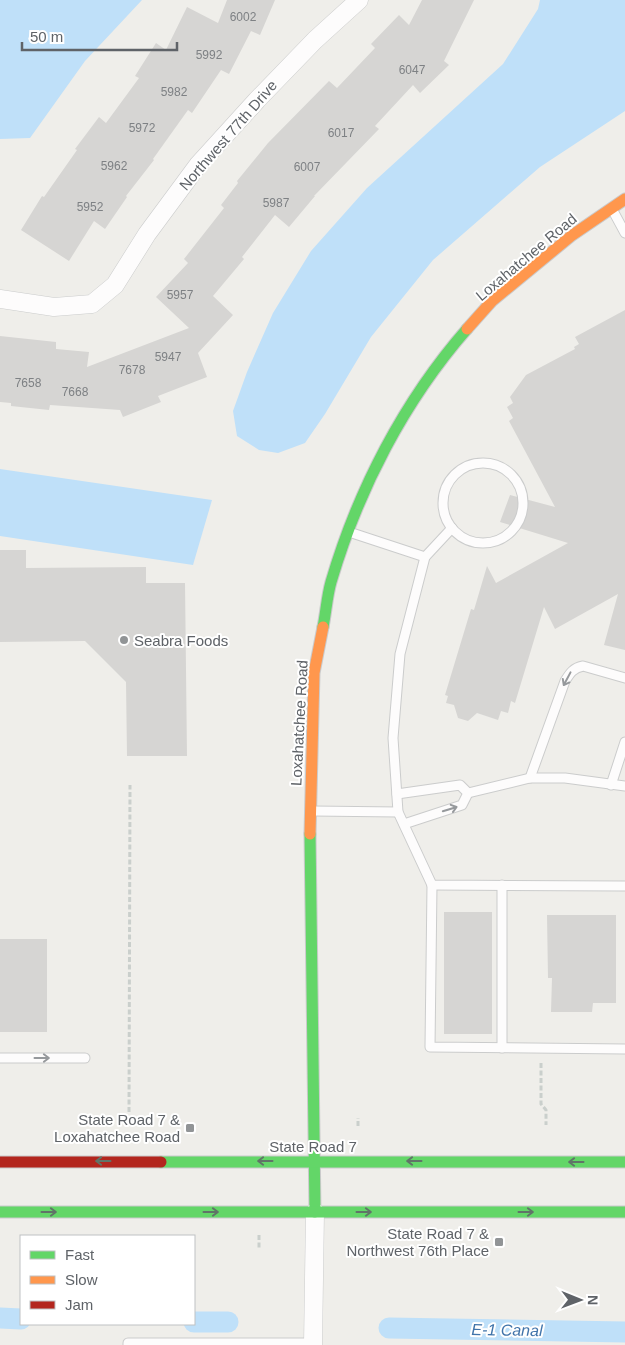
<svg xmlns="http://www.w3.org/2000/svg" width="625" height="1345" font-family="Helvetica,sans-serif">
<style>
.water{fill:#bfe0f9}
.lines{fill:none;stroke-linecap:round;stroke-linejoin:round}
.canal{stroke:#bfe0f9;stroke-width:21}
.building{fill:#d6d5d3}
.lane-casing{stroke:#cbcccc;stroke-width:11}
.street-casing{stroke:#cbcccc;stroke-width:19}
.fast-casing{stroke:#cacacb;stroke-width:13}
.slow-casing{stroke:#cacacb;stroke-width:13}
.jam-casing{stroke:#cacacb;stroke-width:13}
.path{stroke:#cacfcc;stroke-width:3;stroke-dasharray:5 2.5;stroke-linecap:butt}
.lane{stroke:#fdfcfc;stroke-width:9}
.street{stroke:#fdfcfc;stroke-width:18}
.fast{stroke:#63d668;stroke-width:11}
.slow{stroke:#ff974d;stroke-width:11}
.jam{stroke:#b3261e;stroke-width:11}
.oneway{stroke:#96999c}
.oneway2{stroke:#607468}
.poi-dot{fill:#919496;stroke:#fff;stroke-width:2}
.labels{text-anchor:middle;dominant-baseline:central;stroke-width:4;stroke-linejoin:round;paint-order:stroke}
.number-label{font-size:12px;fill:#7e8184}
.street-label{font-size:15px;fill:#5f6368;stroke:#fff}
.poi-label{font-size:15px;fill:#5f6368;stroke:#fff;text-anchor:end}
.water-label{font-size:16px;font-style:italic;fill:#4174aa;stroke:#fff}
</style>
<rect width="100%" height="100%" fill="#efeeea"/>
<g class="water">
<path d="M0 0H142L85 61 30 138 0 139Z"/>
<path d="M540 0H625V111L540 167 433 260 371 337 325 414 305 443 278 453 259 450 237 436 233 411 247 372 273 313 311 251 367 188 503 64 538 9Z"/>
<path d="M0 469 212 500 193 565 0 536Z"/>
</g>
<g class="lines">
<g class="canal">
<path d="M0 1318 21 1319"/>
<path d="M194 1322H228"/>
<path d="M389 1328 625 1332"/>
</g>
</g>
<g class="building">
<path d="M227 0H275L260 35 251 31 229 74 221 70 192 113 188 110 153 159 154 160 126 196 127 197 105 229 94 221 69 261 21 230 42 196 44 197 77 150 75 149 99 117 106 123 139 78 135 76 156 43 166 50 187 7 218 23Z"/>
<path d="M422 0H474L444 61 449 65 420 93 413 85 375 126 379 129 314 196H315L289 227 275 215 242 257 244 259 213 296 233 315 198 353 207 377 158 396 161 402 123 417 120 410 50 405 49 410 11 406V403L0 402V336L56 342V349L89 352 87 367 189 328 156 297 188 263 184 259 224 208 221 205 238 183 237 181 268 143 329 81 337 88 375 48 371 44 399 15 409 25Z"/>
<path d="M625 310V650L604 645 618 594 555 629 544 607 515 703 511 701 508 713 501 711 498 720 477 713 468 721 458 718 454 705 446 703 448 696 445 695 471 609 474 610 487 566 496 583 568 543 500 522 510 495 555 507 509 421 513 418 507 407 513 403 510 397 526 375 575 349 574 347 579 344 575 337Z"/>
<path d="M0 550H26V568L146 567V583H185L187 756H127L126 682 85 641 0 642Z"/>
<rect x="444" y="912" width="48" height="122"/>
<path d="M547 915H616V1003H593L592 1012H551L552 978H548Z"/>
<rect x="0" y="939" width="47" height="93"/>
</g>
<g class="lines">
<defs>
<g id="lane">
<path d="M612 209 625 233"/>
<circle cx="483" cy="503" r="40"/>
<path d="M349 532 425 557 400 654 393 738 398 812 432 885 625 886"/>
<path d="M425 557 452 528"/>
<path d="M530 778 565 681C570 673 573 668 583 666L625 678"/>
<path d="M611 785 625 742"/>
<path d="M468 793 530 778H565L625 786"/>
<path d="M397 794 460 785 468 793 462 805 404 824"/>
<path d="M313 811 398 812"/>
<path d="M432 885 430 1047 625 1049"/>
<path d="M502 885V1048"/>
<path d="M0 1058H85"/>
<path d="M128 1345V1343H313"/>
</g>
<g id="street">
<path d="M0 299 54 307 92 304 115 285 147 234 198 165 257 100 315 40 359 0"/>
<path d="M313 1345 315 1212"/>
</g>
<g id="fast">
<path d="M323 627C326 612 327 596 331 582 358 490 404 401 467 329"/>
<path d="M310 834 315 1212"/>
<path d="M161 1162H625"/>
<path d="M0 1212H625"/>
</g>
<g id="slow">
<path d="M467 329 492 301 571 236 625 199"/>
<path d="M310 834 314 673 323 627"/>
</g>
<path id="jam" d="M0 1162H161"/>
</defs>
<use href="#lane" class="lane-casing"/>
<use href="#street" class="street-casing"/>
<use href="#fast" class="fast-casing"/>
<use href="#slow" class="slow-casing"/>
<use href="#jam" class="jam-casing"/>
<g class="path">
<path d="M541 1063V1104L546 1110V1125"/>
<path d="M129 1112 130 785"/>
<path d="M358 1126V1118"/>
<path d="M259 1235V1250"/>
</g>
<use href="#lane" class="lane"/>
<use href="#street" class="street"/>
<use href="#fast" class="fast"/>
<use href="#slow" class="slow"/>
<use href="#jam" class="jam"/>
</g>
<defs><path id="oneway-shaft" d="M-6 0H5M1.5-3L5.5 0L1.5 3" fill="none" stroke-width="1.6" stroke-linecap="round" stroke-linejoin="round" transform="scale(1.25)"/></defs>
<g class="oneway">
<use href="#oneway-shaft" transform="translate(567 679) rotate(118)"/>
<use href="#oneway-shaft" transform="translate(450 809) rotate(-17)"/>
<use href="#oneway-shaft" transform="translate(42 1058)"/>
</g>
<g class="oneway2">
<use href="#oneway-shaft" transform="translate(103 1161) rotate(180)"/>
<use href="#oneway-shaft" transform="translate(265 1161) rotate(180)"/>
<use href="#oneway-shaft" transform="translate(414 1161) rotate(-180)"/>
<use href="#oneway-shaft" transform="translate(576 1162) rotate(-180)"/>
<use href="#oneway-shaft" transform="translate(49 1212)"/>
<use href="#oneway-shaft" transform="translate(211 1212)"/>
<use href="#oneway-shaft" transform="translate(364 1212)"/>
<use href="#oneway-shaft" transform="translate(526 1212)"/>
</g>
<g class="poi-dot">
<circle cx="124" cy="640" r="5"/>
<rect x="185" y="1123" width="10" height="10" rx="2.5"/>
<rect x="494" y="1237" width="10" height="10" rx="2.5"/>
</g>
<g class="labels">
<g class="number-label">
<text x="243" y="17">6002</text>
<text x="209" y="55">5992</text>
<text x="412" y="70">6047</text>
<text x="174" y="92">5982</text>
<text x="142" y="128">5972</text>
<text x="341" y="133">6017</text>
<text x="114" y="166">5962</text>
<text x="307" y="167">6007</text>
<text x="276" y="203">5987</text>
<text x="90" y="207">5952</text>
<text x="180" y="295">5957</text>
<text x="168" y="357">5947</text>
<text x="132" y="370">7678</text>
<text x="28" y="383">7658</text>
<text x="75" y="392">7668</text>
</g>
<g class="street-label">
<text transform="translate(228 135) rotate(-49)">Northwest 77th Drive</text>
<text transform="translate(526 257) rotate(-40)">Loxahatchee Road</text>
<text transform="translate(299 723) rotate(-87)">Loxahatchee Road</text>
<text x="313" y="1146">State Road 7</text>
</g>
<g class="poi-label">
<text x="134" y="640" text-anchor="start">Seabra Foods</text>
<text x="180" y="1119">State Road 7 &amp;<tspan x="180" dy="17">Loxahatchee Road</tspan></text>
<text x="489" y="1233">State Road 7 &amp;<tspan x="489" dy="17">Northwest 76th Place</tspan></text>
</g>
<g class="water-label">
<text transform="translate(507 1330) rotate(1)">E-1 Canal</text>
</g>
</g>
<rect x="20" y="1235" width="175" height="90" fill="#ffffff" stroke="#bfc1c3"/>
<rect x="30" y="1251" width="25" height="8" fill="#63d668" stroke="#bfc1c3"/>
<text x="65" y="1260" font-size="15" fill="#5f6368">Fast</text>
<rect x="30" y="1276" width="25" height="8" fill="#ff974d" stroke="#bfc1c3"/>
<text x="65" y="1285" font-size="15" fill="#5f6368">Slow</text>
<rect x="30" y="1301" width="25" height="8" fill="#b3261e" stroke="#bfc1c3"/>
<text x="65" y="1310" font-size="15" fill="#5f6368">Jam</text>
<g transform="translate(580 1300) rotate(91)" stroke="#ffffff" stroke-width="4" paint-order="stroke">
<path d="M0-4L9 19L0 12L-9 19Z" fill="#5f6368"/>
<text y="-8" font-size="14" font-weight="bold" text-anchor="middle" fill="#5f6368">N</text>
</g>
<path d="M22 42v8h155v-8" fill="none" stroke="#5f6368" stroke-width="2.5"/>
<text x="30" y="42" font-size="15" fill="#5f6368" stroke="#ffffff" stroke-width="4" paint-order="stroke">50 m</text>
</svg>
